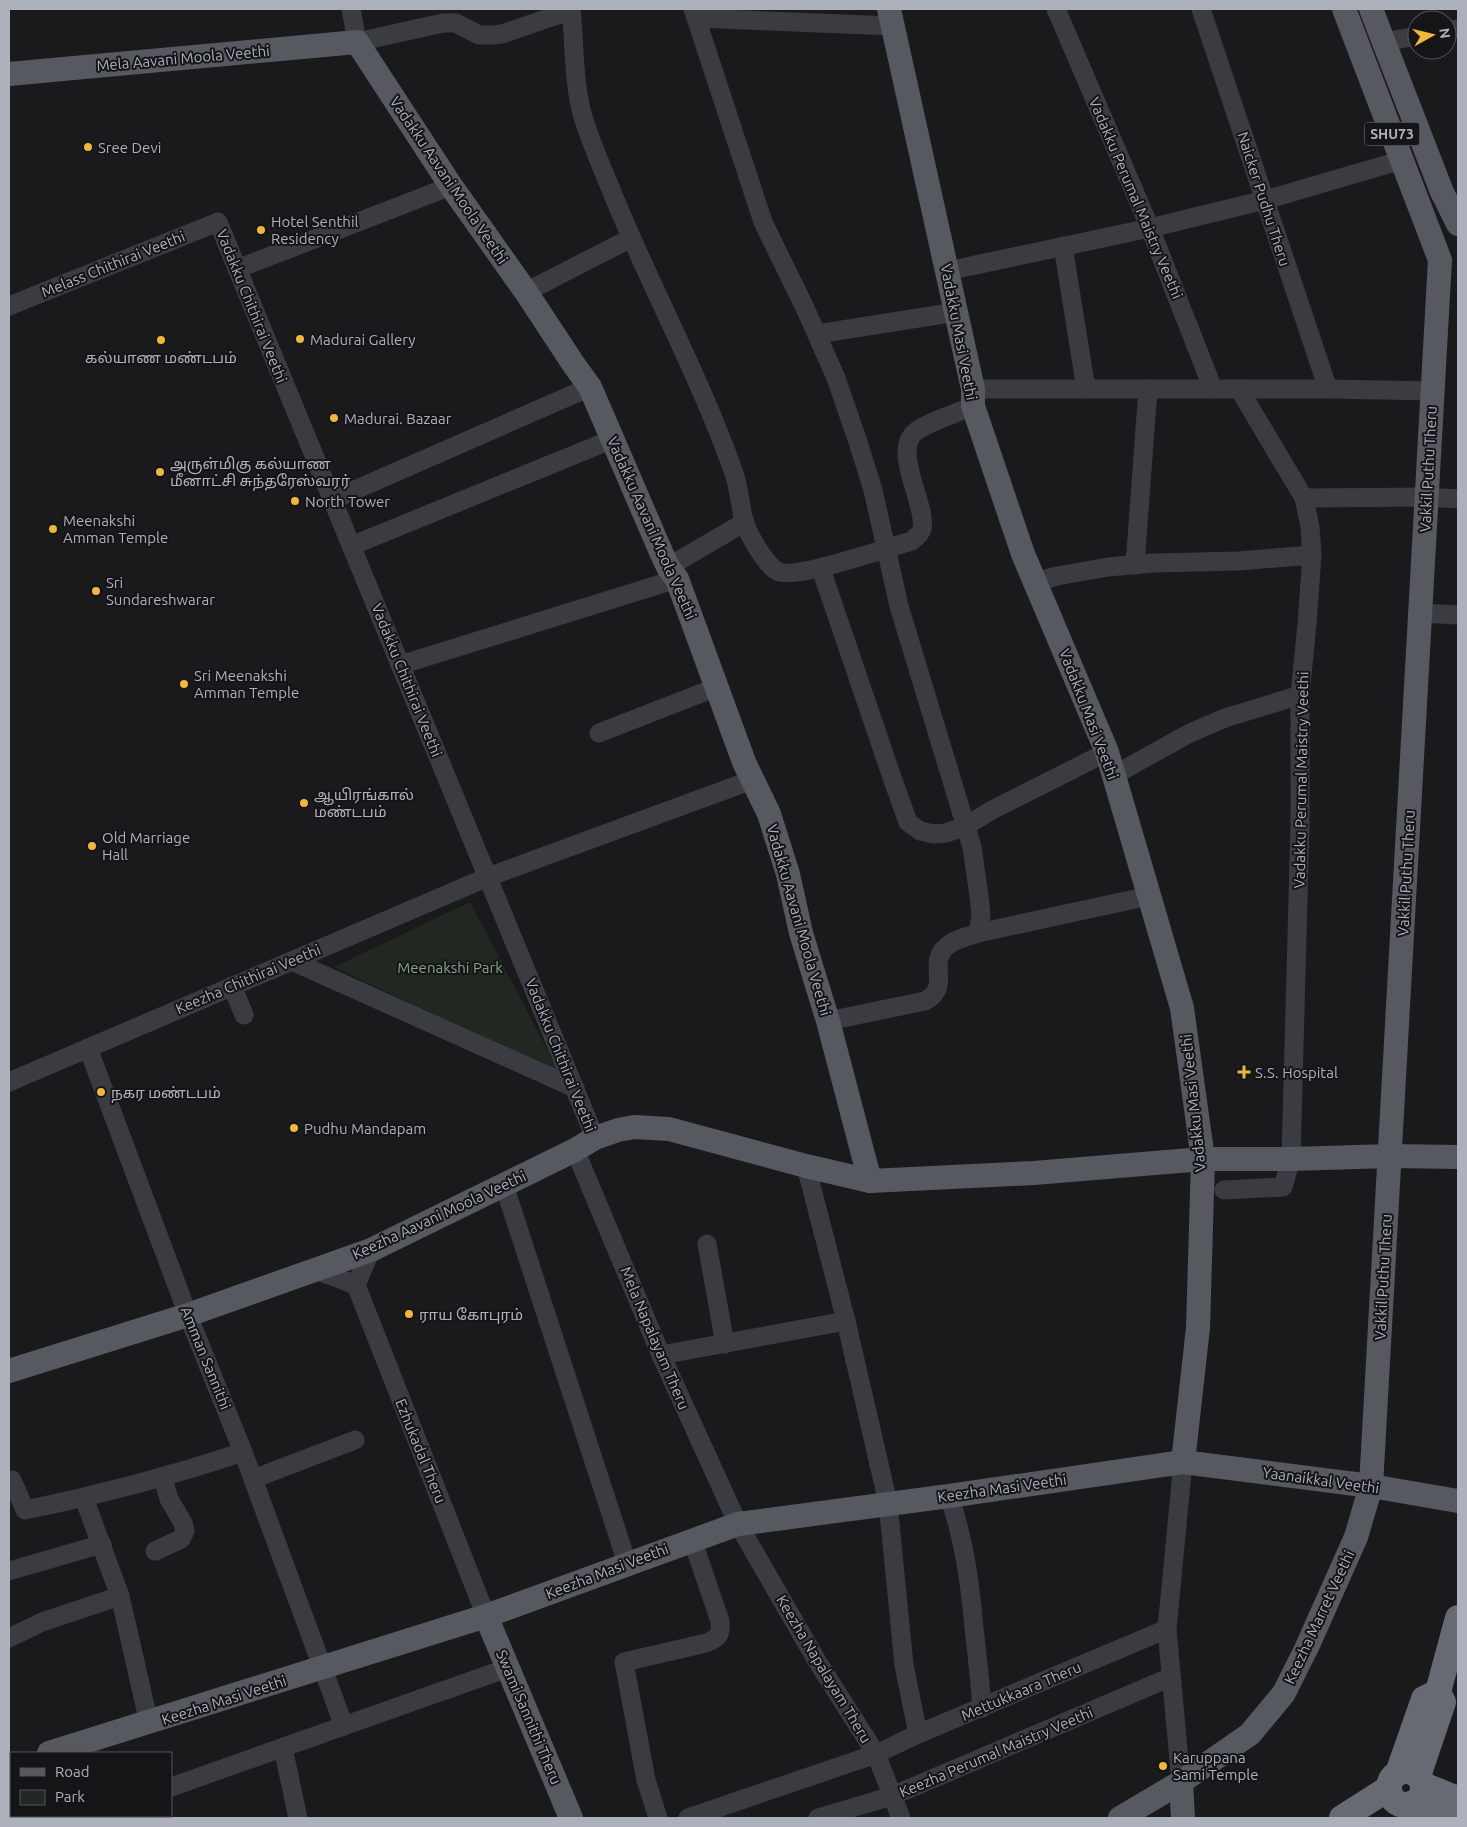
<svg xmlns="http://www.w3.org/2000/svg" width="1467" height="1827" font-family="Ubuntu,'Noto Sans Tamil',sans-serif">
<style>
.green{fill:#202821}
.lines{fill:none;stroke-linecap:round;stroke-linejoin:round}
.minor{stroke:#3b3c42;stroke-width:19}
.major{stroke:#575961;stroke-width:24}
.highway{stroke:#676a73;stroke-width:26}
.poi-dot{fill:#f0b73e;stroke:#151518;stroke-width:2}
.labels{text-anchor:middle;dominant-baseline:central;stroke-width:4;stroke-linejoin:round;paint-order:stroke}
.shield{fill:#151518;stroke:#7f828b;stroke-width:1}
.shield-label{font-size:14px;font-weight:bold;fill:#adb1bc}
.street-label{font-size:15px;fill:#adb1bc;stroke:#151518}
.poi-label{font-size:15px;fill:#adb1bc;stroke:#151518;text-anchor:start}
.park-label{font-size:15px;fill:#85a687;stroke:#151518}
</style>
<rect width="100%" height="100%" fill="#1a1a1d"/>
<path class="green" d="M470 902 560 1074 334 967Z"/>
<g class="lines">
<g class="minor">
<path d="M351 9 357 42 443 23H456L479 35H491L502 34 560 14 567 9"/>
<path d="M571 9C575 45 573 82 583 117 592 146 605 174 616 202 654 293 701 380 734 473 739 488 740 505 744 521 748 534 765 564 777 571 795 581 888 547 912 541 916 537 920 535 922 529 927 506 894 455 913 434 924 423 958 413 973 406"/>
<path d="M693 9 763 222 805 308 836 378 858 442 873 490 899 606 972 847 979 896 981 915 978 933"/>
<path d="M1056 9 1150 228 1213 389"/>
<path d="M1201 9 1328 389"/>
<path d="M696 18 893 26"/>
<path d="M1447 31 1458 29"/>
<path d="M1384 42 1417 36"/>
<path d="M1063 246 1086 389"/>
<path d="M237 269 451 186"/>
<path d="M947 271 1150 228 1265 200 1402 160"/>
<path d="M526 292 631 238"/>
<path d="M9 306 218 222 595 1138"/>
<path d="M817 334 956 312"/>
<path d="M973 389H1328L1433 391"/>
<path d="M1304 498 1427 497 1458 499"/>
<path d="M332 500 590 387"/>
<path d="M351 546 613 439"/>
<path d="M1135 565 1148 389"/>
<path d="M668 567 745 522"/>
<path d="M821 569 895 786 908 822 920 831 933 834 946 833 966 826 992 810 1107 752"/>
<path d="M1036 582 1057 576 1108 567 1154 563 1238 561 1312 555"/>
<path d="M1420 613 1458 615"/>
<path d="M400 665 677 579"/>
<path d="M599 733 717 687"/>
<path d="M1114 775 1190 733 1225 718 1300 695"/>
<path d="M292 961 575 1088"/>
<path d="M232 986 244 1015"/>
<path d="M828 1021 925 1001C952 987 927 963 946 947 954 939 968 937 978 933L1149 896"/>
<path d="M88 1048 188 1315 243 1452 344 1726"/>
<path d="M9 1082 488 877 752 780"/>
<path d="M575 1150 661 1355 738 1524 817 1661 876 1754 901 1818"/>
<path d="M806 1166 846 1321 888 1503 904 1665 918 1734"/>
<path d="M504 1185 627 1563"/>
<path d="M1224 1190 1283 1187 1291 1159 1300 824V695L1307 624 1312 555 1310 527 1304 498 1239 389"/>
<path d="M707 1244 725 1344"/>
<path d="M316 1270 356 1285 371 1250"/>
<path d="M356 1285 486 1616"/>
<path d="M661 1355 846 1321"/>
<path d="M253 1479 355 1440"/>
<path d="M9 1480H12L25 1510C99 1495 171 1476 243 1452"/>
<path d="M949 1496C964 1539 970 1582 974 1628 977 1654 980 1681 982 1708"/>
<path d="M84 1498 120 1596 149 1723"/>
<path d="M155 1551 181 1539 185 1531 183 1523 169 1499 163 1478"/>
<path d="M9 1571 102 1544"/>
<path d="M9 1638 42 1622 120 1596"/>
<path d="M283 1748 298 1818"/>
<path d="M1181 1782 1167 1629 1183 1462"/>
<path d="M171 1787 508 1668"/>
<path d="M97 1816 98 1818"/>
<path d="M658 1818 646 1780 624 1662 706 1643C719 1638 721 1635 720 1621L692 1539"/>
<path d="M688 1818 876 1754 918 1734 1167 1629"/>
<path d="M818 1818 892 1796 1171 1677"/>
</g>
<g class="major">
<path d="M889 9 973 389V406L1023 554 1107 752 1182 1008 1203 1159 1198 1328 1183 1462"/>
<path d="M1371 9 1442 192 1458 224"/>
<path d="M9 74 357 42 451 186 526 292 574 365 590 387 661 552 668 567 677 579 744 762 769 814 788 874 801 933 828 1021 870 1181"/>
<path d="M9 1371 188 1315 371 1250 575 1150 595 1138 618 1130 634 1127 669 1129 806 1166 870 1181 1034 1173 1203 1159H1291L1390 1156 1458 1157"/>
<path d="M486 1616 571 1818"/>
<path d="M49 1753 486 1616 738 1524 949 1496 1183 1462 1371 1486 1458 1501"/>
<path d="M9 1766 11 1765"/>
<path d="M1181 1782 1183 1818"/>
<path d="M1120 1818 1181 1782 1250 1734 1284 1693 1307 1647 1356 1537 1371 1486 1440 260 1344 9"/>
</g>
<g class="highway">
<circle cx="1406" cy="1788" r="17"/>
<path d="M1398 1773 1424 1699 1438 1692"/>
<path d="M1418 1776 1443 1702 1438 1692 1458 1618"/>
<path d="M1423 1785 1458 1799"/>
<path d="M1413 1803 1455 1818"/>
<path d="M1342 1818 1389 1788"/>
</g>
</g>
<g class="poi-dot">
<circle cx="88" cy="147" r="5"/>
<circle cx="261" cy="230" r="5"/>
<circle cx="300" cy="339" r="5"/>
<circle cx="161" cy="340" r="5"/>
<circle cx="334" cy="418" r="5"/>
<circle cx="160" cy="472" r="5"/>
<circle cx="295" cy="501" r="5"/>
<circle cx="53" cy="529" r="5"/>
<circle cx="96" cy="591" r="5"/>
<circle cx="184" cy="684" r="5"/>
<circle cx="304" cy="803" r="5"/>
<circle cx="92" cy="846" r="5"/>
<path d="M1241.5 1064.5h5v5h5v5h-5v5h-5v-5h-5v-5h5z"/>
<circle cx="101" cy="1092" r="5"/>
<circle cx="294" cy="1128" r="5"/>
<circle cx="409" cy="1314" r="5"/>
<circle cx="1163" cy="1766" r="5"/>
</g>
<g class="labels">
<rect class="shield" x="1364.5" y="122.5" width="55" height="23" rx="4"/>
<g class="shield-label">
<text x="1392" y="134">SHU73</text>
</g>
<g class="street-label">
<text transform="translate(183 58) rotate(-5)">Mela Aavani Moola Veethi</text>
<text transform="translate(449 180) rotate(56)">Vadakku Aavani Moola Veethi</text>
<text transform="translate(1136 198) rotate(67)">Vadakku Perumal Maistry Veethi</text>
<text transform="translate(1264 199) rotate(72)">Naicker Pudhu Theru</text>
<text transform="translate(113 264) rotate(-22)">Melass Chithirai Veethi</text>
<text transform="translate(252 306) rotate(68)">Vadakku Chithirai Veethi</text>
<text transform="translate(959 332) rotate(79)">Vadakku Masi Veethi</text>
<text transform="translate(1428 469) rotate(-87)">Vakkil Puthu Theru</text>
<text transform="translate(652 528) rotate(66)">Vadakku Aavani Moola Veethi</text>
<text transform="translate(407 680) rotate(68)">Vadakku Chithirai Veethi</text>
<text transform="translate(1089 714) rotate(69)">Vadakku Masi Veethi</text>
<text transform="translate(1301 780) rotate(-89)">Vadakku Perumal Maistry Veethi</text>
<text transform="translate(1406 873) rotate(-87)">Vakkil Puthu Theru</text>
<text transform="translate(799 920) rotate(74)">Vadakku Aavani Moola Veethi</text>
<text transform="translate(248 979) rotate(-23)">Keezha Chithirai Veethi</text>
<text transform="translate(561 1055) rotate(68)">Vadakku Chithirai Veethi</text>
<text transform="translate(1193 1103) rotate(-96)">Vadakku Masi Veethi</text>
<text transform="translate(439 1215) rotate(-25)">Keezha Aavani Moola Veethi</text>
<text transform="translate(1383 1277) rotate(-87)">Vakkil Puthu Theru</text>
<text transform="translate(655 1338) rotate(67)">Mela Napalayam Theru</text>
<text transform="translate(206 1358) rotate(68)">Amman Sannithi</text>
<text transform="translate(421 1451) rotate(68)">Ezhukadal Theru</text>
<text transform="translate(1321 1480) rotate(8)">Yaanaikkal Veethi</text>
<text transform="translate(1002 1488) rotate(-8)">Keezha Masi Veethi</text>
<text transform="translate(607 1571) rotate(-21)">Keezha Masi Veethi</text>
<text transform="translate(1319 1617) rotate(-65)">Keezha Marret Veethi</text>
<text transform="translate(824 1669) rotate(59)">Keezha Napalayam Theru</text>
<text transform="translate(1021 1691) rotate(-23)">Mettukkaara Theru</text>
<text transform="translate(224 1700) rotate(-18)">Keezha Masi Veethi</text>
<text transform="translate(529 1717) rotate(67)">Swami Sannithi Theru</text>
<text transform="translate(996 1752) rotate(-23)">Keezha Perumal Maistry Veethi</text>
</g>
<g class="poi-label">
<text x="98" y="147">Sree Devi</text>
<text x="271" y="221">Hotel Senthil<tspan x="271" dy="17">Residency</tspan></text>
<text x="310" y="339">Madurai Gallery</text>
<text x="161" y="357" text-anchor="middle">கல்யாண மண்டபம்</text>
<text x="344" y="418">Madurai. Bazaar</text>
<text x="170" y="463">அருள்மிகு கல்யாண<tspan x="170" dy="17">மீனாட்சி சுந்தரேஸ்வரர்</tspan></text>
<text x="305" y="501">North Tower</text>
<text x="63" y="520">Meenakshi<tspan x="63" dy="17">Amman Temple</tspan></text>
<text x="106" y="582">Sri<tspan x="106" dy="17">Sundareshwarar</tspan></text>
<text x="194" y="675">Sri Meenakshi<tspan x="194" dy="17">Amman Temple</tspan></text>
<text x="314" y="794">ஆயிரங்கால்<tspan x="314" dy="17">மண்டபம்</tspan></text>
<text x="102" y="837">Old Marriage<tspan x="102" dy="17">Hall</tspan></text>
<text x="1255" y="1072">S.S. Hospital</text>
<text x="111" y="1092">நகர மண்டபம்</text>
<text x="304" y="1128">Pudhu Mandapam</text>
<text x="419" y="1314">ராய கோபுரம்</text>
<text x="1173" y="1757">Karuppana<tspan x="1173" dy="17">Sami Temple</tspan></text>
</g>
<g class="park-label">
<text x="450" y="967">Meenakshi Park</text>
</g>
</g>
<rect width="1467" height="1827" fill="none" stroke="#adb1bc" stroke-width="20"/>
<rect x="10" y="1752" width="162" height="65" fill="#151518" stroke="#52535a"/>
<rect x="20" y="1768" width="25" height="8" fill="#575961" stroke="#52535a"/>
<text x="55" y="1777" font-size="15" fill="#adb1bc">Road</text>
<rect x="20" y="1790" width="25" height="15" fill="#202821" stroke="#52535a"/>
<text x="55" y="1802" font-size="15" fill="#adb1bc">Park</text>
<g transform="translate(1432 35) rotate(82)"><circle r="24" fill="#151518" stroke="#52535a"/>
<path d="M0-4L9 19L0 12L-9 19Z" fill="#f0b73e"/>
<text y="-8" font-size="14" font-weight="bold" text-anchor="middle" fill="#adb1bc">N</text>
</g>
</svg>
